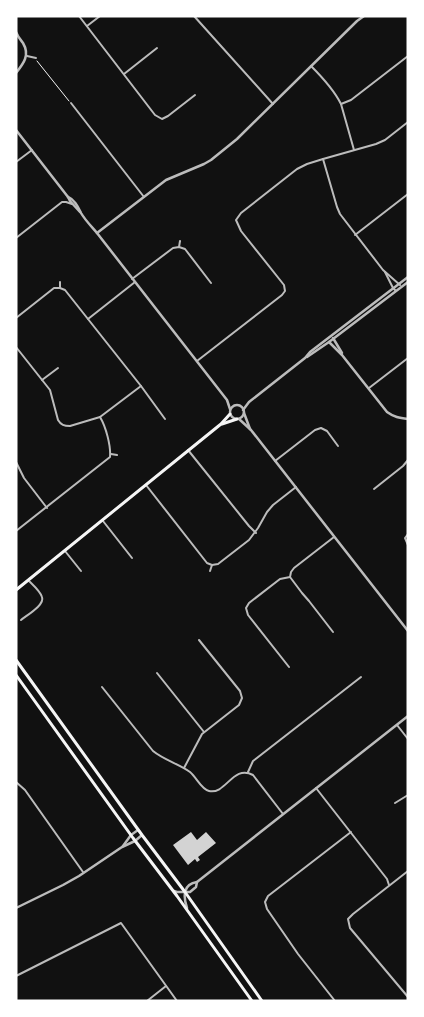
<svg xmlns="http://www.w3.org/2000/svg" width="424" height="1017" font-family="'PT Sans Narrow',sans-serif">
<style>
.building{fill:#d3d3d3}
.lines{fill:none;stroke-linecap:round;stroke-linejoin:round}
.path{stroke:#f5f5f5;stroke-width:1}
.minor{stroke:#bcbcbc;stroke-width:2}
.tertiary{stroke:#bcbcbc;stroke-width:2.5}
.secondary{stroke:#f5f5f5;stroke-width:3}
.primary{stroke:#f5f5f5;stroke-width:3}
</style>
<rect width="100%" height="100%" fill="#111"/>
<path class="building" d="M191 832 197 840 206 832 216 843 198 857 200 860 197 862 195 859 188 865 173 845Z"/>
<g class="lines">
<path class="path" d="M37 61 69 101"/>
<g class="minor">
<path d="M79 16 155 115 162 119 168 116 195 95"/>
<path d="M194 16 273 104"/>
<path d="M87 26 100 16"/>
<path d="M27 56 36 58"/>
<path d="M311 66C322 77 334 90 341 104L354 150"/>
<path d="M124 74 157 48"/>
<path d="M71 103 144 197"/>
<path d="M341 104 351 100 408 56"/>
<path d="M323 159 337 207 340 214 383 270 400 285"/>
<path d="M16 162 32 150"/>
<path d="M355 235 408 194"/>
<path d="M16 238 62 202H66L72 204"/>
<path d="M179 247 180 241"/>
<path d="M385 272 393 288 396 291"/>
<path d="M132 279 173 248 179 247 185 249 211 283"/>
<path d="M60 288V282"/>
<path d="M16 318 54 288H60L65 290 141 386 165 419"/>
<path d="M88 319 135 282"/>
<path d="M16 347 50 390 58 420C61 425 64 426 70 426L100 417 141 386"/>
<path d="M197 361 282 295 285 291 284 285 241 231 236 220 241 213 297 169 307 164 323 159 376 144 385 140 408 122"/>
<path d="M42 380 58 368"/>
<path d="M369 388 408 358"/>
<path d="M188 450 249 526 256 533"/>
<path d="M111 454 117 455"/>
<path d="M275 461 315 430 321 428 327 431 338 446"/>
<path d="M16 462 24 478 47 508"/>
<path d="M146 485 207 563 212 565 218 564 249 540 258 528 267 512 273 505 296 487"/>
<path d="M374 489 403 466 408 460"/>
<path d="M103 521 132 558"/>
<path d="M16 531 110 457C111 446 106 427 100 417"/>
<path d="M408 534 405 538 408 545"/>
<path d="M65 551 81 571"/>
<path d="M210 571 212 565"/>
<path d="M290 577 302 593 309 601 333 632"/>
<path d="M21 620C27 615 45 605 42 597 40 591 33 585 29 581"/>
<path d="M289 667 248 615 246 608 249 603 280 579 290 577 291 572 294 568 334 537"/>
<path d="M157 673 204 732"/>
<path d="M102 687 153 751C164 760 179 764 190 772 197 778 201 789 209 791 226 795 233 764 253 775L283 814"/>
<path d="M397 725 408 739"/>
<path d="M184 768 202 734 239 705 242 698 240 691 199 640"/>
<path d="M248 772 253 761 361 677"/>
<path d="M16 782 25 790 83 872"/>
<path d="M316 788 387 879 389 885"/>
<path d="M395 803 408 795"/>
<path d="M408 871 353 914 348 919 350 928 408 997"/>
<path d="M16 976 121 923 177 1001"/>
<path d="M147 1001 166 986"/>
<path d="M335 1001 298 954 267 909 265 902 268 896 351 832"/>
</g>
<g class="tertiary">
<path d="M16 32C18 37 20 39 23 43 30 55 24 63 16 73"/>
<path d="M16 130 68 197 70 201 80 212"/>
<path d="M68 197C75 200 78 207 81 213 85 220 92 227 97 233L227 400 230 409"/>
<path d="M97 233 166 180 204 164 211 160 237 139 357 21 364 16"/>
<path d="M333 338 342 353"/>
<path d="M329 342 342 355 387 412C394 417 399 418 408 419"/>
<path d="M307 357 329 342 408 282"/>
<circle cx="237" cy="412" r="7"/>
<path d="M243 410 249 402 305 358 310 352 408 277"/>
<path d="M244 413 250 429"/>
<path d="M239 419 251 430 408 631"/>
<path d="M123 846 131 835 138 830"/>
<path d="M174 891 177 892H190L196 887 197 882"/>
<path d="M16 908 63 885 79 876 122 847 135 841 142 835"/>
<path d="M187 908C183 896 183 884 197 882L408 716"/>
</g>
<g class="secondary">
<path d="M222 424 237 419"/>
<path d="M16 590 221 424 230 414"/>
</g>
<g class="primary">
<path d="M16 660 142 835 185 892 262 1001"/>
<path d="M16 675 133 838 177 896 252 1001"/>
</g>
</g>
<rect width="424" height="1017" fill="none" stroke="#ffffff" stroke-width="35"/>
</svg>
